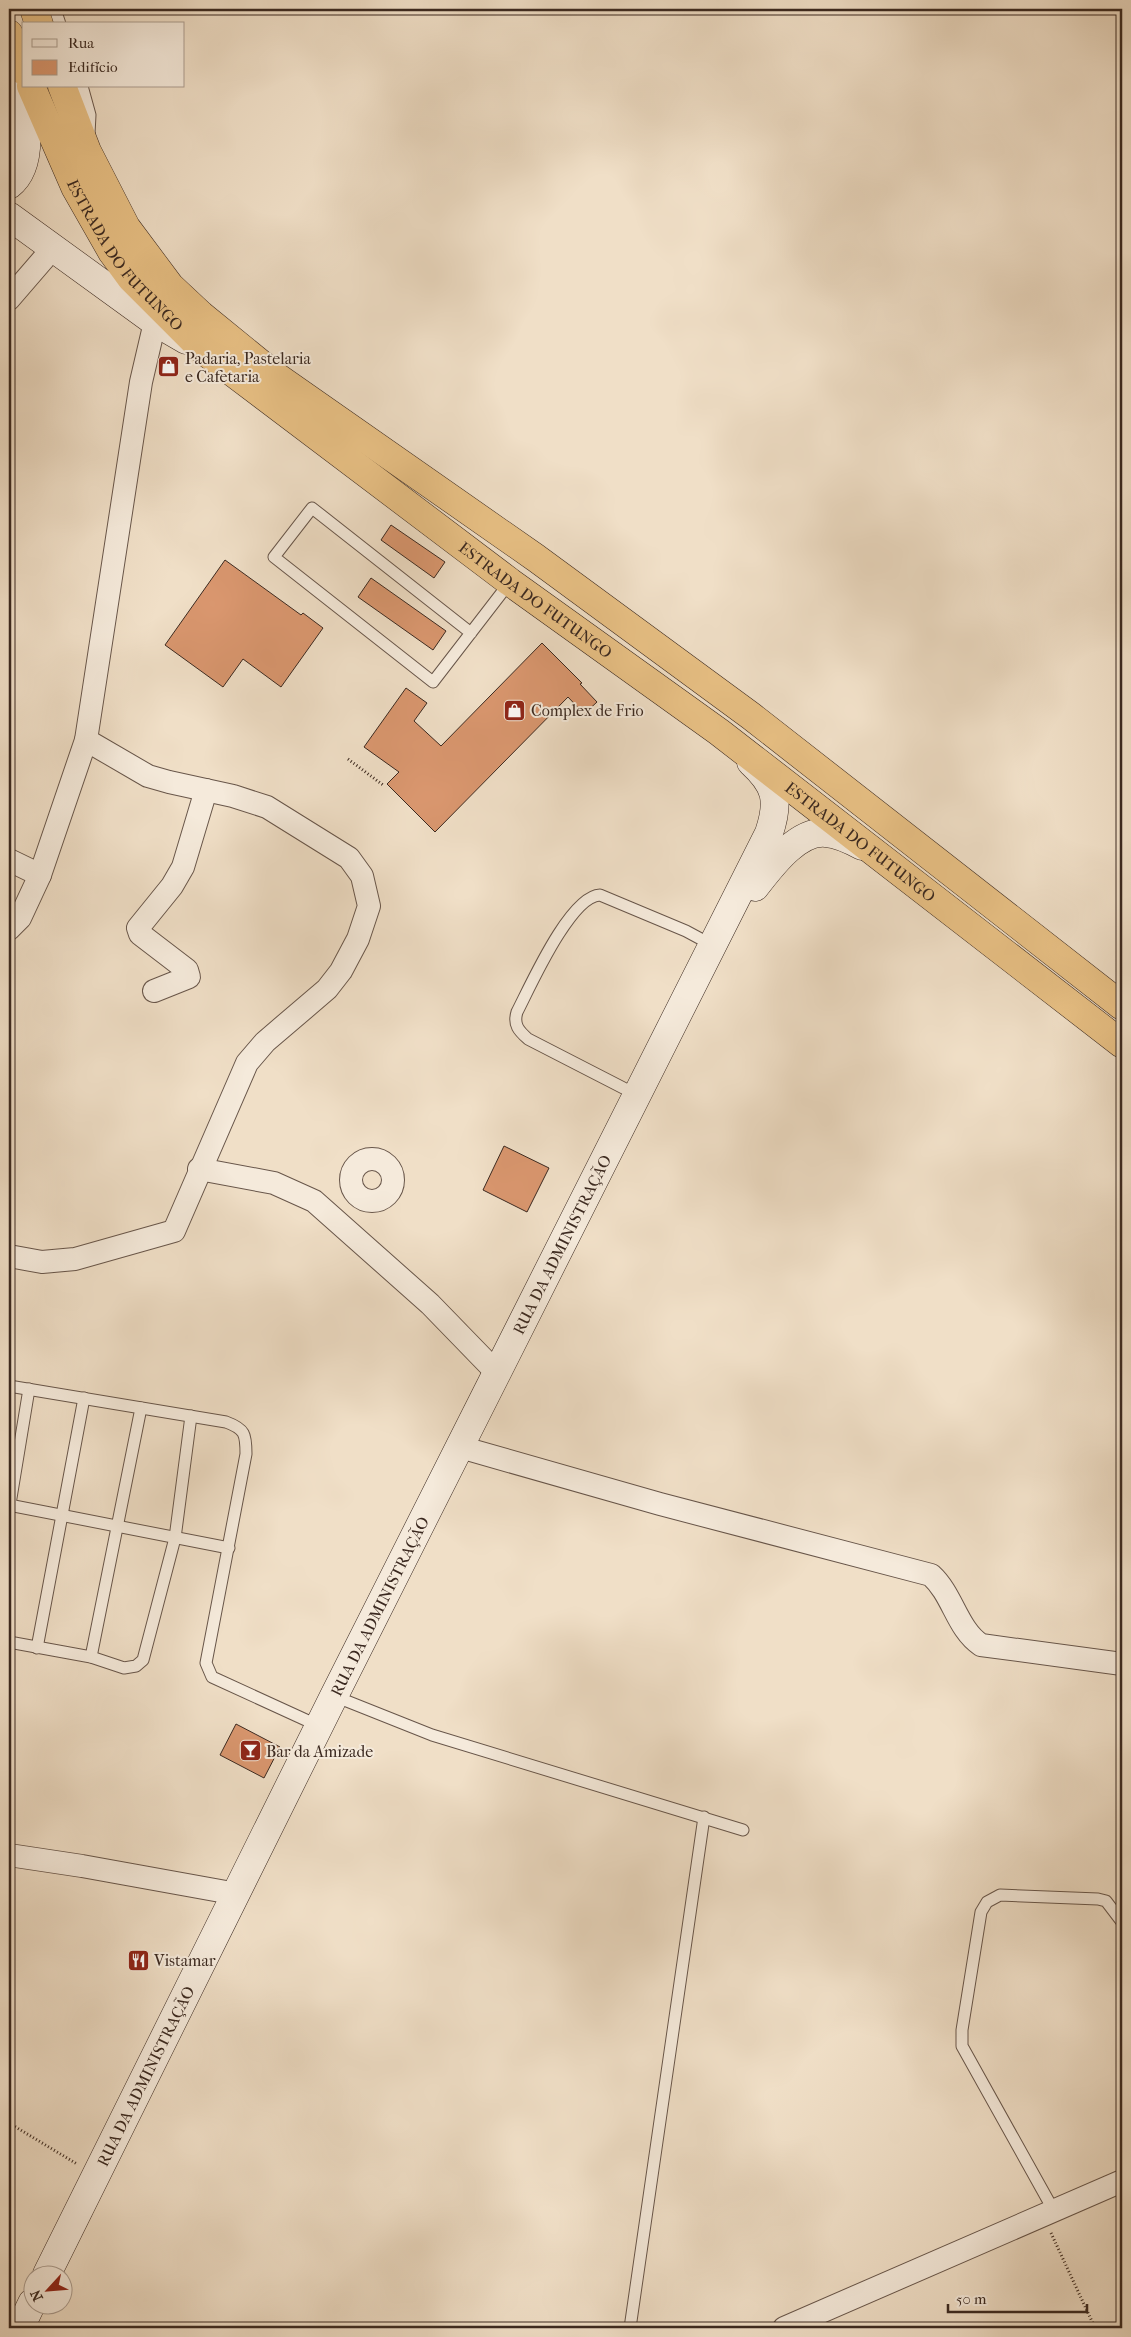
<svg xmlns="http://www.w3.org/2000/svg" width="1131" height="2337" font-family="'IM FELL French Canon',serif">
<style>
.building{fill:#da976f;stroke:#3b2920}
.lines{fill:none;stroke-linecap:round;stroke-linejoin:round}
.lane-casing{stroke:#68564a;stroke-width:13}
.street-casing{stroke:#68564a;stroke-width:24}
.secondary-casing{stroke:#3b2920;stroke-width:29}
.highway-casing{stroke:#3b2920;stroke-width:29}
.path{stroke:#3b2920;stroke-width:3;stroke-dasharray:1 2.5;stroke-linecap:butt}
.lane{stroke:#f5eadb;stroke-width:11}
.street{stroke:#f5eadb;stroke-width:22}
.secondary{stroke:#f5eadb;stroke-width:28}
.highway{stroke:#e8c084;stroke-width:28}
.labels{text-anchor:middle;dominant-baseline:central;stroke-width:4;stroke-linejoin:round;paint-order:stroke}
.street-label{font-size:16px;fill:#3b2920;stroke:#f5eadb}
.poi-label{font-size:16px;fill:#3b2920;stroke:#f5eadb;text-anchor:start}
</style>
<rect width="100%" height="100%" fill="#f0dfc7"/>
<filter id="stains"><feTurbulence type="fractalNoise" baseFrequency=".004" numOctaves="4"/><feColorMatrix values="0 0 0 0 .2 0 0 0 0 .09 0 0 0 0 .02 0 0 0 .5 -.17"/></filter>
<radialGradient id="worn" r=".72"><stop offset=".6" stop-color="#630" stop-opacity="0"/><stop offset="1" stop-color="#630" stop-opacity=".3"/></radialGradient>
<g class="building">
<path d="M391 525 445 562 434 578 381 540Z"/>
<path d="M225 560 301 615 303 613 323 628 281 687 243 659 223 687 165 645Z"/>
<path d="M371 578 446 631 433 650 358 597Z"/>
<path d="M542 643 582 683 580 684 597 702 584 714 568 697 435 832 387 784 399 772 364 747 406 688 427 703 414 721 441 746Z"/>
<path d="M504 1146 549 1168 527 1212 483 1190Z"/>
<path d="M236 1724 280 1747 264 1778 220 1755Z"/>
</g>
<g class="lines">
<defs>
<g id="lane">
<path d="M55 9 60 24"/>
<path d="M82 86 90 115 89 134"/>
<path d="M471 633 312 508 274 557 433 682 510 582"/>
<path d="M637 1095 528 1039C519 1031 513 1025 517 1012 530 987 570 896 600 895L686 931 712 945"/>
<path d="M9 1386 226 1422C245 1429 246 1434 246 1454L206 1663 212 1677 319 1726"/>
<path d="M9 1505 229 1548"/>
<path d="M9 1510 29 1389"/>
<path d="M9 1642 91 1657 124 1668 136 1666 143 1660 175 1538 191 1416"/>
<path d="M37 1648 84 1398"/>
<path d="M91 1657 141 1408"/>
<path d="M334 1696 432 1735 743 1830"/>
<path d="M1054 2211 962 2046V2030L981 1912 987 1902 1000 1895 1098 1899 1106 1901 1122 1922"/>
<path d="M630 2328 704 1817"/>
</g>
<g id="street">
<path d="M9 299 53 248"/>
<path d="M9 860 40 875"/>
<path d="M9 929 20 918 40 875 86 740 141 382 155 322"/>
<path d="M154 991 189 977 187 970 140 934 138 928 172 886 183 867 206 790"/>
<circle cx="372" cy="1180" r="21"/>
<path d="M199 1169 274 1183 314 1201 430 1304 497 1373"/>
<path d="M9 1256 42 1262 75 1259 174 1231 247 1063 265 1042 327 989 341 971 358 939 369 906 362 876 349 858 267 807 233 796 169 782 148 776 86 740"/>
<path d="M460 1447 660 1504 931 1575C953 1595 957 1629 981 1645L1122 1664"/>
<path d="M9 1855 82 1866 237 1894"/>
<path d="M784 2328 1122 2181"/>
</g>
<g id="secondary">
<path d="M9 185C41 160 20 95 15 60"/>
<path d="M9 216 155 322 186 340"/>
<path d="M755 887C770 868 797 830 826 833 839 834 851 840 862 846"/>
<path id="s1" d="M47 2274 334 1696 769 833C780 800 776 785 751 762"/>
<path d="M20 2328 32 2303"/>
</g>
<g id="highway">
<path d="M34 9 39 24"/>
<path d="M9 34 24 71"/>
<path id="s2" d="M31 86 75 187 112 252 131 278 203 350 510 582 719 732 1122 1044"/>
<path d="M62 86 87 151 126 227 170 286 201 315 277 377 536 558 751 716 1122 1006"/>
</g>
</defs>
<use href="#lane" class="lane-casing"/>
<use href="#street" class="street-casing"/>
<use href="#secondary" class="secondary-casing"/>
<use href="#highway" class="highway-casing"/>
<g class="path">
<path d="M348 759 383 785"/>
<path d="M9 2123 77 2164"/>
<path d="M1051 2233 1095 2328"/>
</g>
<use href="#lane" class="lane"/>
<use href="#street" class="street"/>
<use href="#secondary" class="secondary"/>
<use href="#highway" class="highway"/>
</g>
<defs>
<symbol id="shop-square" viewBox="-11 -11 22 22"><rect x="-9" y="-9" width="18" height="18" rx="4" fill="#8f2418" stroke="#f5eadb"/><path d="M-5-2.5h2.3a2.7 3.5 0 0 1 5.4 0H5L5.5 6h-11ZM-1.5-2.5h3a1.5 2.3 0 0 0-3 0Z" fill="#fff"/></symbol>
<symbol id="bar-square" viewBox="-11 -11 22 22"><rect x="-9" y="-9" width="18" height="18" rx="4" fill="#8f2418" stroke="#f5eadb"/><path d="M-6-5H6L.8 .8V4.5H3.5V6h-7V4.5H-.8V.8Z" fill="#fff"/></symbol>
<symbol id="restaurant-square" viewBox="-11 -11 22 22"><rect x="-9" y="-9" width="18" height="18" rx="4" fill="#8f2418" stroke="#f5eadb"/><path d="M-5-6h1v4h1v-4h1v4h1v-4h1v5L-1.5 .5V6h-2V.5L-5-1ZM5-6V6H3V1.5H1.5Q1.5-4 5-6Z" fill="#fff"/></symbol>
</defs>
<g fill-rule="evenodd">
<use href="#shop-square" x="156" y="354" width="25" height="25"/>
<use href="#shop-square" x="502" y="698" width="25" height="25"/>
<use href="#bar-square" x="238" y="1738" width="25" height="25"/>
<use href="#restaurant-square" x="126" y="1948" width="25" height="25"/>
</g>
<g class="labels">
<g class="street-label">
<text stroke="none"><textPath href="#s2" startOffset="195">ESTRADA DO FUTUNGO</textPath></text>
<text stroke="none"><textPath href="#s2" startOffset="735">ESTRADA DO FUTUNGO</textPath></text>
<text stroke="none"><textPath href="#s2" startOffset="1140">ESTRADA DO FUTUNGO</textPath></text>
<text stroke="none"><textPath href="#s1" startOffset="1151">RUA DA ADMINISTRAÇÃO</textPath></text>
<text stroke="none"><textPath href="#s1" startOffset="746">RUA DA ADMINISTRAÇÃO</textPath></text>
<text stroke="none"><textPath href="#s1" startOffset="221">RUA DA ADMINISTRAÇÃO</textPath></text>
</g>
<g class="poi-label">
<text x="185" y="358">Padaria, Pastelaria<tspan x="185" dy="18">e Cafetaria</tspan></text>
<text x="531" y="710">Complex de Frio</text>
<text x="266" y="1751">Bar da Amizade</text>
<text x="154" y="1960">Vistamar</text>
</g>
</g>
<rect width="1131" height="2337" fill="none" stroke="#f0dfc7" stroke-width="30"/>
<rect x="10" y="10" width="1111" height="2317" fill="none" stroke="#3b2920" stroke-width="2.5"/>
<rect x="15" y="15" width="1101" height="2307" fill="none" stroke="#3b2920"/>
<rect x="22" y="22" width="162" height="65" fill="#f5eadb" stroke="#ab9d90"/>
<rect x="32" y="39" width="25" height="8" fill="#f5eadb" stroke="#ab9d90"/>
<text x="68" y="48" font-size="15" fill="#3b2920">Rua</text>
<rect x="32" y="60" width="25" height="15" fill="#da976f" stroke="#ab9d90"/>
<text x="68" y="72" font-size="15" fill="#3b2920">Edifício</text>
<g transform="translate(48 2290) rotate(244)"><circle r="24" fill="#f5eadb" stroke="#ab9d90"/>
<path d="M0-4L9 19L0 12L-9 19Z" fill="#8f2418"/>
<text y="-8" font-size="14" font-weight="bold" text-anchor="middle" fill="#3b2920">N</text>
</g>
<path d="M948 2304v8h139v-8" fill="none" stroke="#3b2920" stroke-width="2.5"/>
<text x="956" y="2304" font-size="15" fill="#3b2920" stroke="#f5eadb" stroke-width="4" paint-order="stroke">50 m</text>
<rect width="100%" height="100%" filter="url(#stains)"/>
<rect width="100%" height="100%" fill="url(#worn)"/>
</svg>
